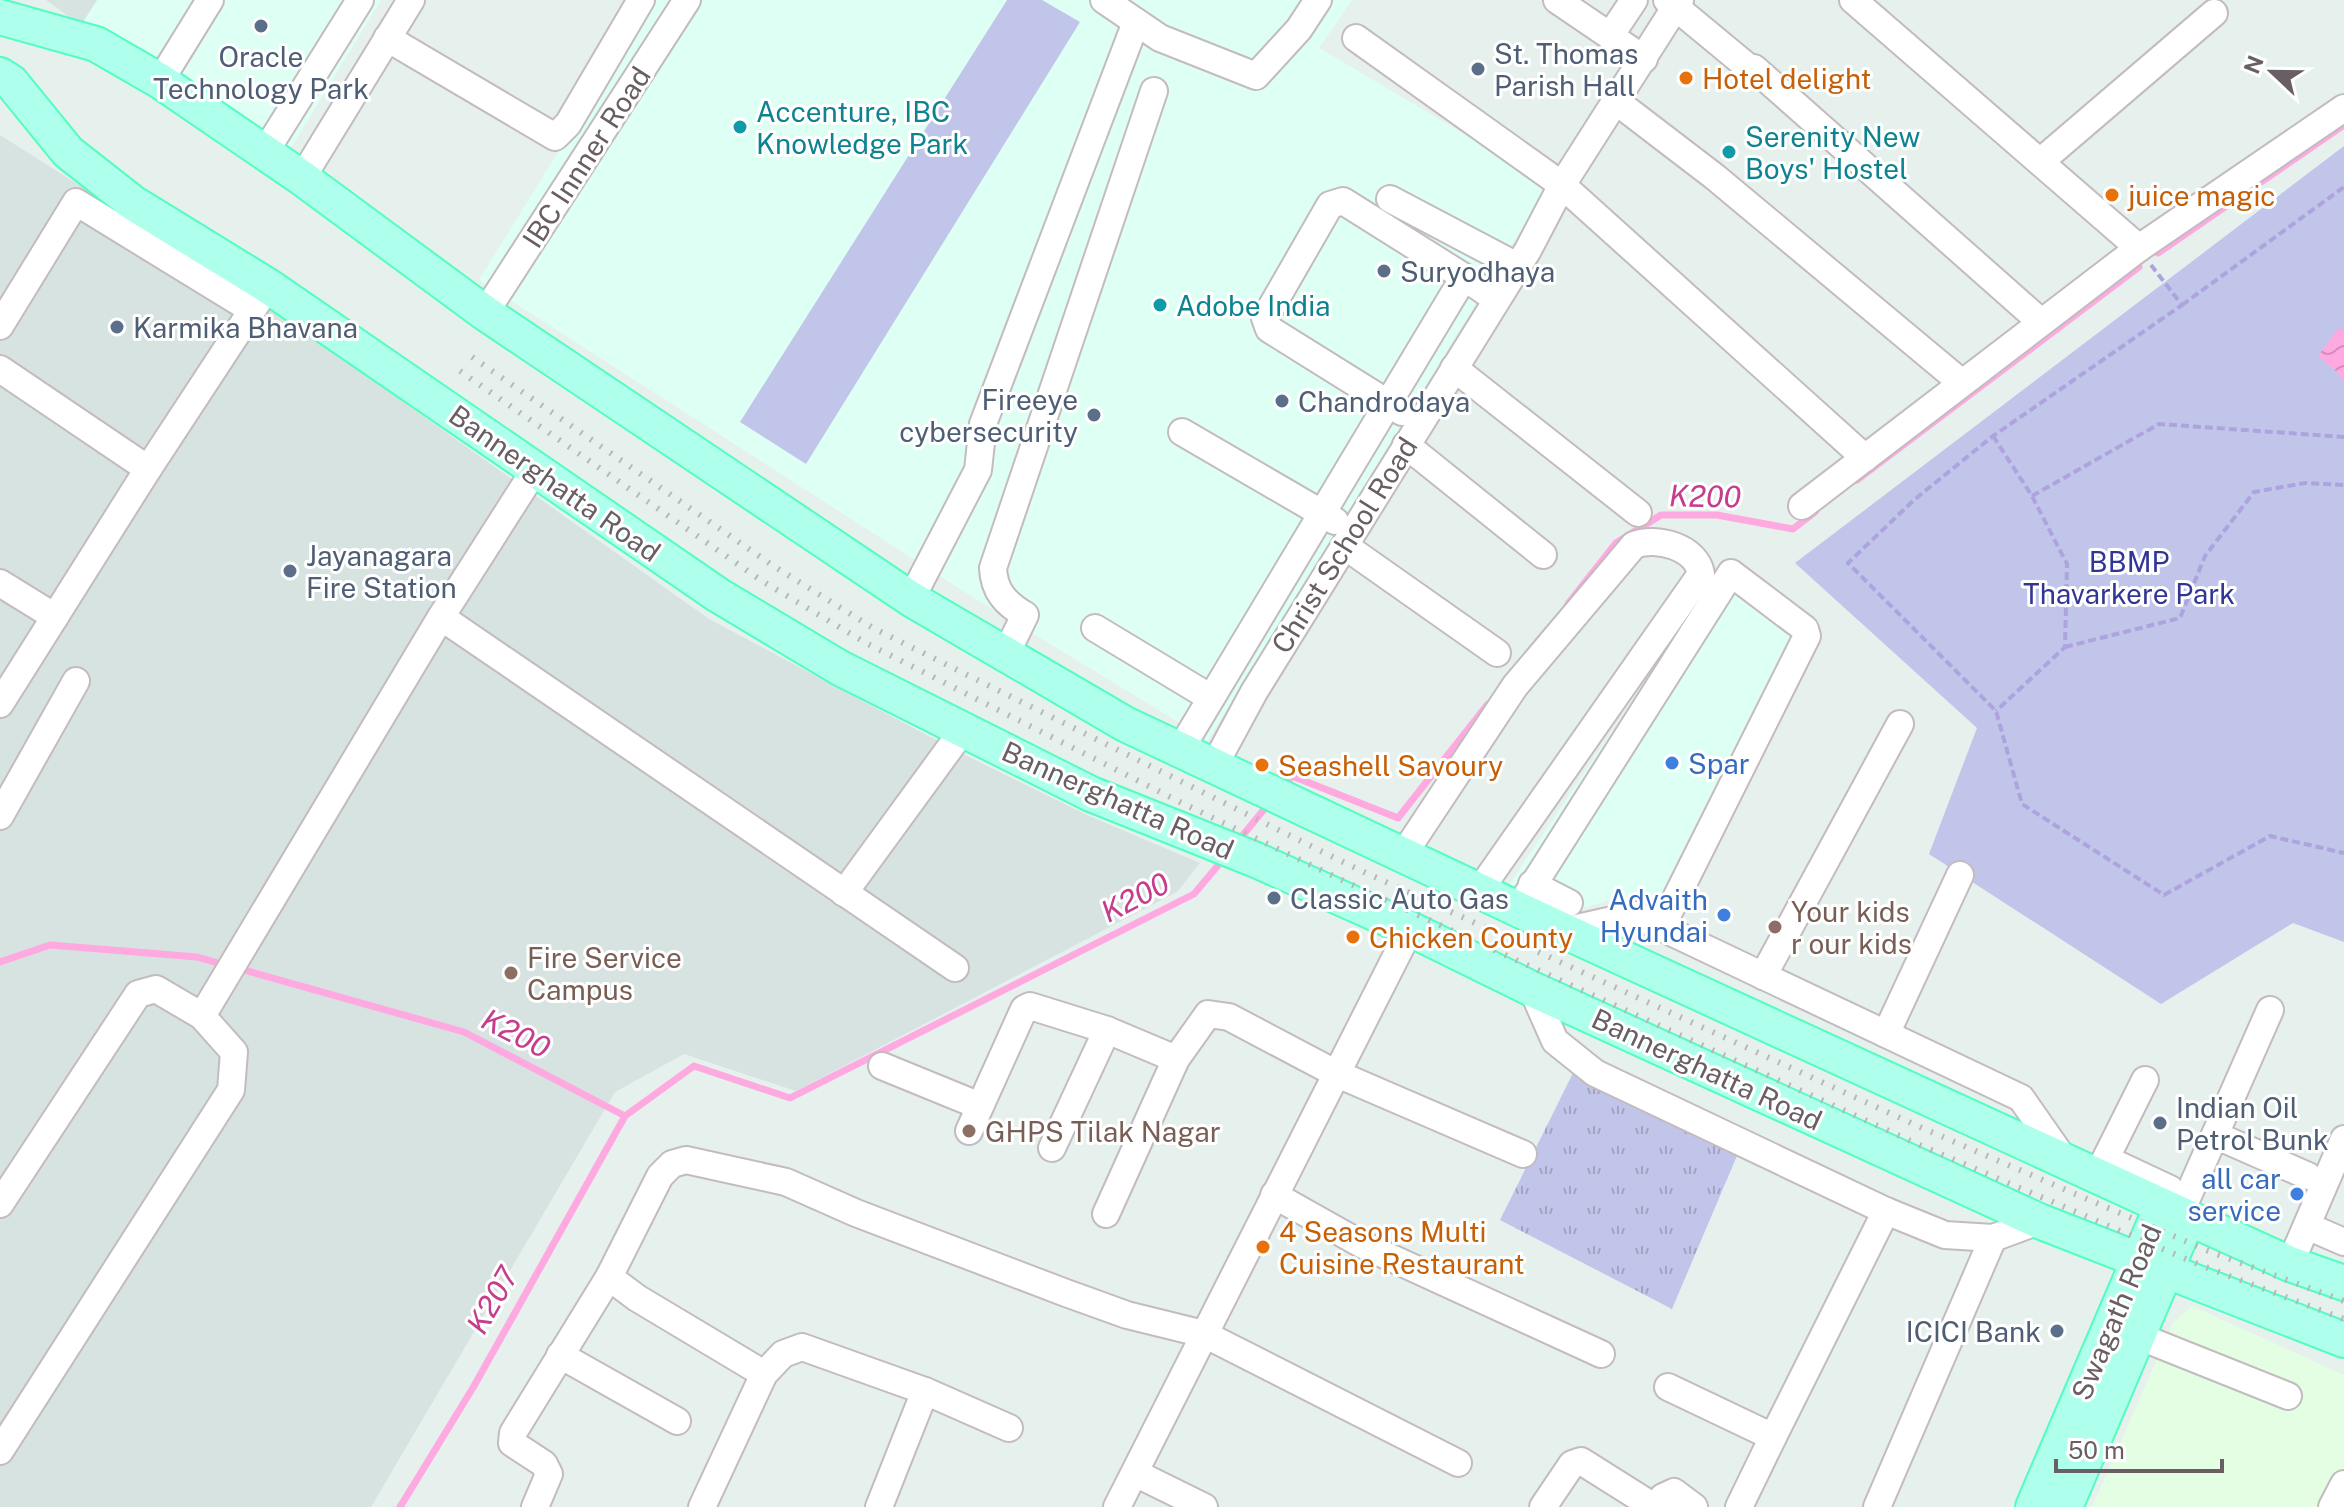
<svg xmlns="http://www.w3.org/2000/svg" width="2344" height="1507" font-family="'Public Sans',sans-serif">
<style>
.commercial{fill:#defff4}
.education{fill:#d7e3e0}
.medical{fill:#e3fee3}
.grass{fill:url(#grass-tufts)}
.park{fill:#c1c5ea}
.water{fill:url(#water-waves)}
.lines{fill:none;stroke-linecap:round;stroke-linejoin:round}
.stream{stroke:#ffa9e1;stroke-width:7}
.minor-casing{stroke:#c3bbbf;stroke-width:30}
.major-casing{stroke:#53fdbf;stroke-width:38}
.path{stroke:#ada3de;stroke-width:4;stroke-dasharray:8 4;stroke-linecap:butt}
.minor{stroke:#fff;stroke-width:26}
.major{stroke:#aeffeb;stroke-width:34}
.rail{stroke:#b9b7b8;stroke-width:6;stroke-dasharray:2 10;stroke-linecap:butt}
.service-dot{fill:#5c6f8a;stroke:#fff;stroke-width:3}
.food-dot{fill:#e8710a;stroke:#fff;stroke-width:3}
.culture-dot{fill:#0f9aa8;stroke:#fff;stroke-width:3}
.shop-dot{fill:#3f7fe0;stroke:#fff;stroke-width:3}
.education-dot{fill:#8d6e63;stroke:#fff;stroke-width:3}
.labels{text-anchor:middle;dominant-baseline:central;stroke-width:6;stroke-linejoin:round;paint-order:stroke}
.service-label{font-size:28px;fill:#4e5e75;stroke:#fff;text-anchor:start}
.food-label{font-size:28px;fill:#c56008;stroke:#fff;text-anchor:start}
.culture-label{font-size:28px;fill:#0d838f;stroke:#fff;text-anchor:start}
.street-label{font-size:28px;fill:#685e63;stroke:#fff}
.park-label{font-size:28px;fill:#313594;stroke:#fff}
.shop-label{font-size:28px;fill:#366cbe;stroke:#fff;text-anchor:end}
.education-label{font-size:28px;fill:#785e54;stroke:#fff;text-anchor:start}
.water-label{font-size:30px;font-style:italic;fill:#c53d8c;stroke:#fff}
</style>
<defs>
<pattern id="grass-tufts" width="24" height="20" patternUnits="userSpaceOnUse" patternTransform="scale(2)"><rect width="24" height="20" fill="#c1c5ea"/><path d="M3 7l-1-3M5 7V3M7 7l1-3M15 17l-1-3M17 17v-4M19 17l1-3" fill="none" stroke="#a1a3c1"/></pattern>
<pattern id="water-waves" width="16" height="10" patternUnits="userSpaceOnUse" patternTransform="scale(2)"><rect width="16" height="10" fill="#ffa9e1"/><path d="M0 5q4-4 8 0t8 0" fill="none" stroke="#d28dba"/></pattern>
</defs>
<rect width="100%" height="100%" fill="#e6f1ee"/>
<g class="commercial">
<path d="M97 0H381L286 156 81 25Z"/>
<path d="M652 0H1352L1319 48 1549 184 1208 740 971 596 479 280Z"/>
<path d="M1728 558 1816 638 1672 921 1616 898 1563 914 1507 888Z"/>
</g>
<g class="education">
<path d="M46 0H97L81 25Z"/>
<path d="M0 135 257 298 709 619 951 748 1087 815 1200 863 1177 892 796 1091 684 1054 615 1092 371 1507H0Z"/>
</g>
<path class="medical" d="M2192 1306 2344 1375V1507H2092L2173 1323Z"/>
<path class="grass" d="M1573 1073 1672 1124 1739 1151 1672 1309 1500 1220Z"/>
<g class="park">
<path d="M1007 0H1042L1080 22 806 464 740 422Z"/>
<path d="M2344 146V942L2293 923 2161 1004 1929 854 1977 728 1795 563Z"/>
</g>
<path class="water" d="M2337 330H2344V384L2338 373 2318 356Z"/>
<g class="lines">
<g class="stream">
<path d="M2158 253 2344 125"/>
<path d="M1857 480 2139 267"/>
<path d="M1568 604 1616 543 1661 515H1717L1793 529 1815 512"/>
<path d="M1282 789 1292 776 1398 818 1488 704"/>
<path d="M1238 841 1271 801"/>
<path d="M0 962 50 945 197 957 225 965"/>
<path d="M237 968 464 1032 625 1116"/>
<path d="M400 1507 474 1386 625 1116 694 1066 790 1098 1194 894 1225 857"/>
</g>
<defs>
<g id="minor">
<path d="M1104 0 1160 38 1256 76 1299 29 1318 0"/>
<path d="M1557 0 1644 59"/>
<path d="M1667 0 1748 67 1754 68 2041 322"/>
<path d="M1853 0 2139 248"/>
<path d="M1610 36 1634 0"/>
<path d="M387 38 555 137 568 124 641 0"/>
<path d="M1356 38 1562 185 1865 458"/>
<path d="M160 81 210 0"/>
<path d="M1617 102 1715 177 1962 383"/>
<path d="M265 152 360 0"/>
<path d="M2040 162 2214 13"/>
<path d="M302 178 411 0"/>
<path d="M1390 199 1517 266"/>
<path d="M485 313 687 0"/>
<path d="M0 326 76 202 252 310"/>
<path d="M1454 368 1638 513"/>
<path d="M0 369 148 469"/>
<path d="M1402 412 1269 329 1265 318 1330 205 1343 201 1464 277"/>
<path d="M1182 432 1335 521"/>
<path d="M1406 445 1543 555"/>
<path d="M1802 506 2139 248 2344 108"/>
<path d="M1345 546 1497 653"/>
<path d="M0 583 55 617"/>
<path d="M911 599 978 470 983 424 1136 22"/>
<path d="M441 617 955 968"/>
<path d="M1095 628 1211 698"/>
<path d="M1005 656 1025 615C1005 603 994 591 993 568L1154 91"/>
<path d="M0 704 148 469 268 286"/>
<path d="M1180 750 1464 277 1496 299"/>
<path d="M1214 766 1254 692 1528 250 1562 185 1680 0"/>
<path d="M0 816 76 681"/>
<path d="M1403 855 1515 686 1634 545C1656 536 1697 547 1701 574L1479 891"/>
<path d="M1532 884 1569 903"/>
<path d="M844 893 963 730"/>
<path d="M1518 909 1731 573 1805 629 1807 636 1661 928"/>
<path d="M1564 931 1635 915 2021 1098 2065 1161"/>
<path d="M1763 976 1900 724"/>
<path d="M1532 989 1555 1041 1595 1073 1886 1211 1945 1235 1993 1238 2039 1221"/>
<path d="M202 1016 441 617 536 468"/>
<path d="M1886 1034 1960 875"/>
<path d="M882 1066 980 1106"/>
<path d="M969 1131 1024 1009 1030 1006 1107 1030 1176 1059"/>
<path d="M2215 1135 2308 1176"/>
<path d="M1052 1148 1107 1030"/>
<path d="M2106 1159 2170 1189"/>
<path d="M2097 1176 2145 1080"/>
<path d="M1274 1195 1363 1245 1601 1354"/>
<path d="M0 1204 138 994 156 989 202 1016 234 1052 231 1090 0 1451"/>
<path d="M1106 1214 1176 1059 1208 1014 1229 1017 1335 1073 1523 1154"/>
<path d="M2180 1214 2270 1010"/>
<path d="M2307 1226 2344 1242"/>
<path d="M2290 1264 2344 1139"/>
<path d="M609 1277 637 1298 764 1374"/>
<path d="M2138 1336 2288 1396"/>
<path d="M560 1355 677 1421"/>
<path d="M1668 1387 1773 1437 1886 1211"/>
<path d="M925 1391 1009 1428"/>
<path d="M1135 1473 1204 1507"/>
<path d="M535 1507 549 1474 544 1464 512 1443 513 1433 609 1277 660 1176 672 1164 686 1160 786 1182 856 1213 1066 1293 1127 1315 1204 1334 1458 1463"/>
<path d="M702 1507 764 1374 783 1354 802 1347 925 1391 879 1507"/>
<path d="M1117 1507 1410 929"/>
<path d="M1543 1507 1572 1464 1581 1461 1654 1507"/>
<path d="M1660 1507 1663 1497 1674 1492 1694 1507"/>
<path d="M1739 1507 1773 1437"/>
<path d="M1877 1507 1993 1238"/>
<path d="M2332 1507 2344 1484"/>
</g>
<g id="major">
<path d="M0 17 96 44 160 81 302 178 485 313 911 599 1125 724 1564 931 2180 1214 2290 1264 2344 1283"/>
<path d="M0 75 11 82 68 152 133 203 268 286 718 595 840 668 1091 794 1256 860 1410 929 1532 989 2039 1221 2344 1340"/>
<path d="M2033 1507 2162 1206"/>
<path d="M2065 1507 2188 1218"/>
</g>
</defs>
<use href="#minor" class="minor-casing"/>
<use href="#major" class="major-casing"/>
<g class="path">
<path d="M2151 265 2182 305 1993 436 1914 500 1848 563 1996 711 2022 804 2164 895 2270 836 2344 853"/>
<path d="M2182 305 2344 187"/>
<path d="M1993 436 2032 496 2067 564 2065 647 1996 711"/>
<path d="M2032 496 2159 424 2344 437"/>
<path d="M2065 647 2180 618 2205 556 2254 492 2305 483 2344 485"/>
</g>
<use href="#minor" class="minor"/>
<use href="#major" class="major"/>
<g class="rail">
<path d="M472 357 772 565 873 628 1351 866 1922 1128 2206 1250 2344 1301"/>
<path d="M460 371 762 581 866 643 1180 802 1344 881 1915 1143 2200 1265 2344 1319"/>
</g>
</g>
<g class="service-dot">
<circle cx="261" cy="26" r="8"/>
<circle cx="1478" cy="69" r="8"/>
<circle cx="1384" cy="271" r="8"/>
<circle cx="117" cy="327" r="8"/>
<circle cx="1282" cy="401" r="8"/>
<circle cx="1094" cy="415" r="8"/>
<circle cx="290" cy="571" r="8"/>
<circle cx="1274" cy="898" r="8"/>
<circle cx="2160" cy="1123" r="8"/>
<circle cx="2057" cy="1331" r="8"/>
</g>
<g class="food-dot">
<circle cx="1686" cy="78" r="8"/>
<circle cx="2112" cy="195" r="8"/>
<circle cx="1262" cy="765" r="8"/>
<circle cx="1353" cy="937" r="8"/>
<circle cx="1263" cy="1247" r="8"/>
</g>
<g class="culture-dot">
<circle cx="740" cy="127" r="8"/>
<circle cx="1729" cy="152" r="8"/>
<circle cx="1160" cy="305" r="8"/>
</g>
<g class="shop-dot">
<circle cx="1672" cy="763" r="8"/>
<circle cx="1724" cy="915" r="8"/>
<circle cx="2297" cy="1194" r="8"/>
</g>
<g class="education-dot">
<circle cx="1775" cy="927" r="8"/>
<circle cx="511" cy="973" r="8"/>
<circle cx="969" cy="1131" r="8"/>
</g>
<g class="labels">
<g class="service-label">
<text x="1494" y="53">St. Thomas<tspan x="1494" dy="32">Parish Hall</tspan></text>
<text x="261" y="56" text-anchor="middle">Oracle<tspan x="261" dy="32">Technology Park</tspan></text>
<text x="1400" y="271">Suryodhaya</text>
<text x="133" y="327">Karmika Bhavana</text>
<text x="1078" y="399" text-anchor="end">Fireeye<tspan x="1078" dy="32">cybersecurity</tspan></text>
<text x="1298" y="401">Chandrodaya</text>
<text x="306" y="555">Jayanagara<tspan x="306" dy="32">Fire Station</tspan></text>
<text x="1290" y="898">Classic Auto Gas</text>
<text x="2176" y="1107">Indian Oil<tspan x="2176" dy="32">Petrol Bunk</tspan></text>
<text x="2041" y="1331" text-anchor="end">ICICI Bank</text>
</g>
<g class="food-label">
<text x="1702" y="78">Hotel delight</text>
<text x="2128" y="195">juice magic</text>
<text x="1278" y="765">Seashell Savoury</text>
<text x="1369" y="937">Chicken County</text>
<text x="1279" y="1231">4 Seasons Multi<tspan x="1279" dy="32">Cuisine Restaurant</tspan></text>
</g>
<g class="culture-label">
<text x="756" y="111">Accenture, IBC<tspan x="756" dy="32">Knowledge Park</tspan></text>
<text x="1745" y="136">Serenity New<tspan x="1745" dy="32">Boys' Hostel</tspan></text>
<text x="1176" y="305">Adobe India</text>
</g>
<g class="street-label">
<text transform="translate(586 157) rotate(-57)">IBC Innner Road</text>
<text transform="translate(555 483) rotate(35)">Bannerghatta Road</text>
<text transform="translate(1344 545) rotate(-58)">Christ School Road</text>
<text transform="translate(1118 800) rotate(24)">Bannerghatta Road</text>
<text transform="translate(1707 1069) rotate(25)">Bannerghatta Road</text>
<text transform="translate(2116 1312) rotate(-67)">Swagath Road</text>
</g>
<g class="park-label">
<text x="2129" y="561">BBMP<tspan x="2129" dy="32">Thavarkere Park</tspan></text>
</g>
<g class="shop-label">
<text x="1688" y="763" text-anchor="start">Spar</text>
<text x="1708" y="899">Advaith<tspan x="1708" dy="32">Hyundai</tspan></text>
<text x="2281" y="1178">all car<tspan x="2281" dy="32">service</tspan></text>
</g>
<g class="education-label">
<text x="1791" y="911">Your kids<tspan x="1791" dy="32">r our kids</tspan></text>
<text x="527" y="957">Fire Service<tspan x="527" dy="32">Campus</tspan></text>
<text x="985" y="1131">GHPS Tilak Nagar</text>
</g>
<g class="water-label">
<text transform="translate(1705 496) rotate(1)">K200</text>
<text transform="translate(1135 897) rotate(-27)">K200</text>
<text transform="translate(516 1033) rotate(27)">K200</text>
<text transform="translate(492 1300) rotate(-60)">K207</text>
</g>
</g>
<g transform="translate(2272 72) rotate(292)" stroke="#ffffff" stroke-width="6" paint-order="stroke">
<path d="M0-6L14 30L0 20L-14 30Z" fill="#685e63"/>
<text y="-12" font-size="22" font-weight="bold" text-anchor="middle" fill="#685e63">N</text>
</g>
<path d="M2056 1459v12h166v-12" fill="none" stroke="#685e63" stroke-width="4"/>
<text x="2068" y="1459" font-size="24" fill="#685e63" stroke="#ffffff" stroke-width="6" paint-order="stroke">50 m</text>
</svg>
